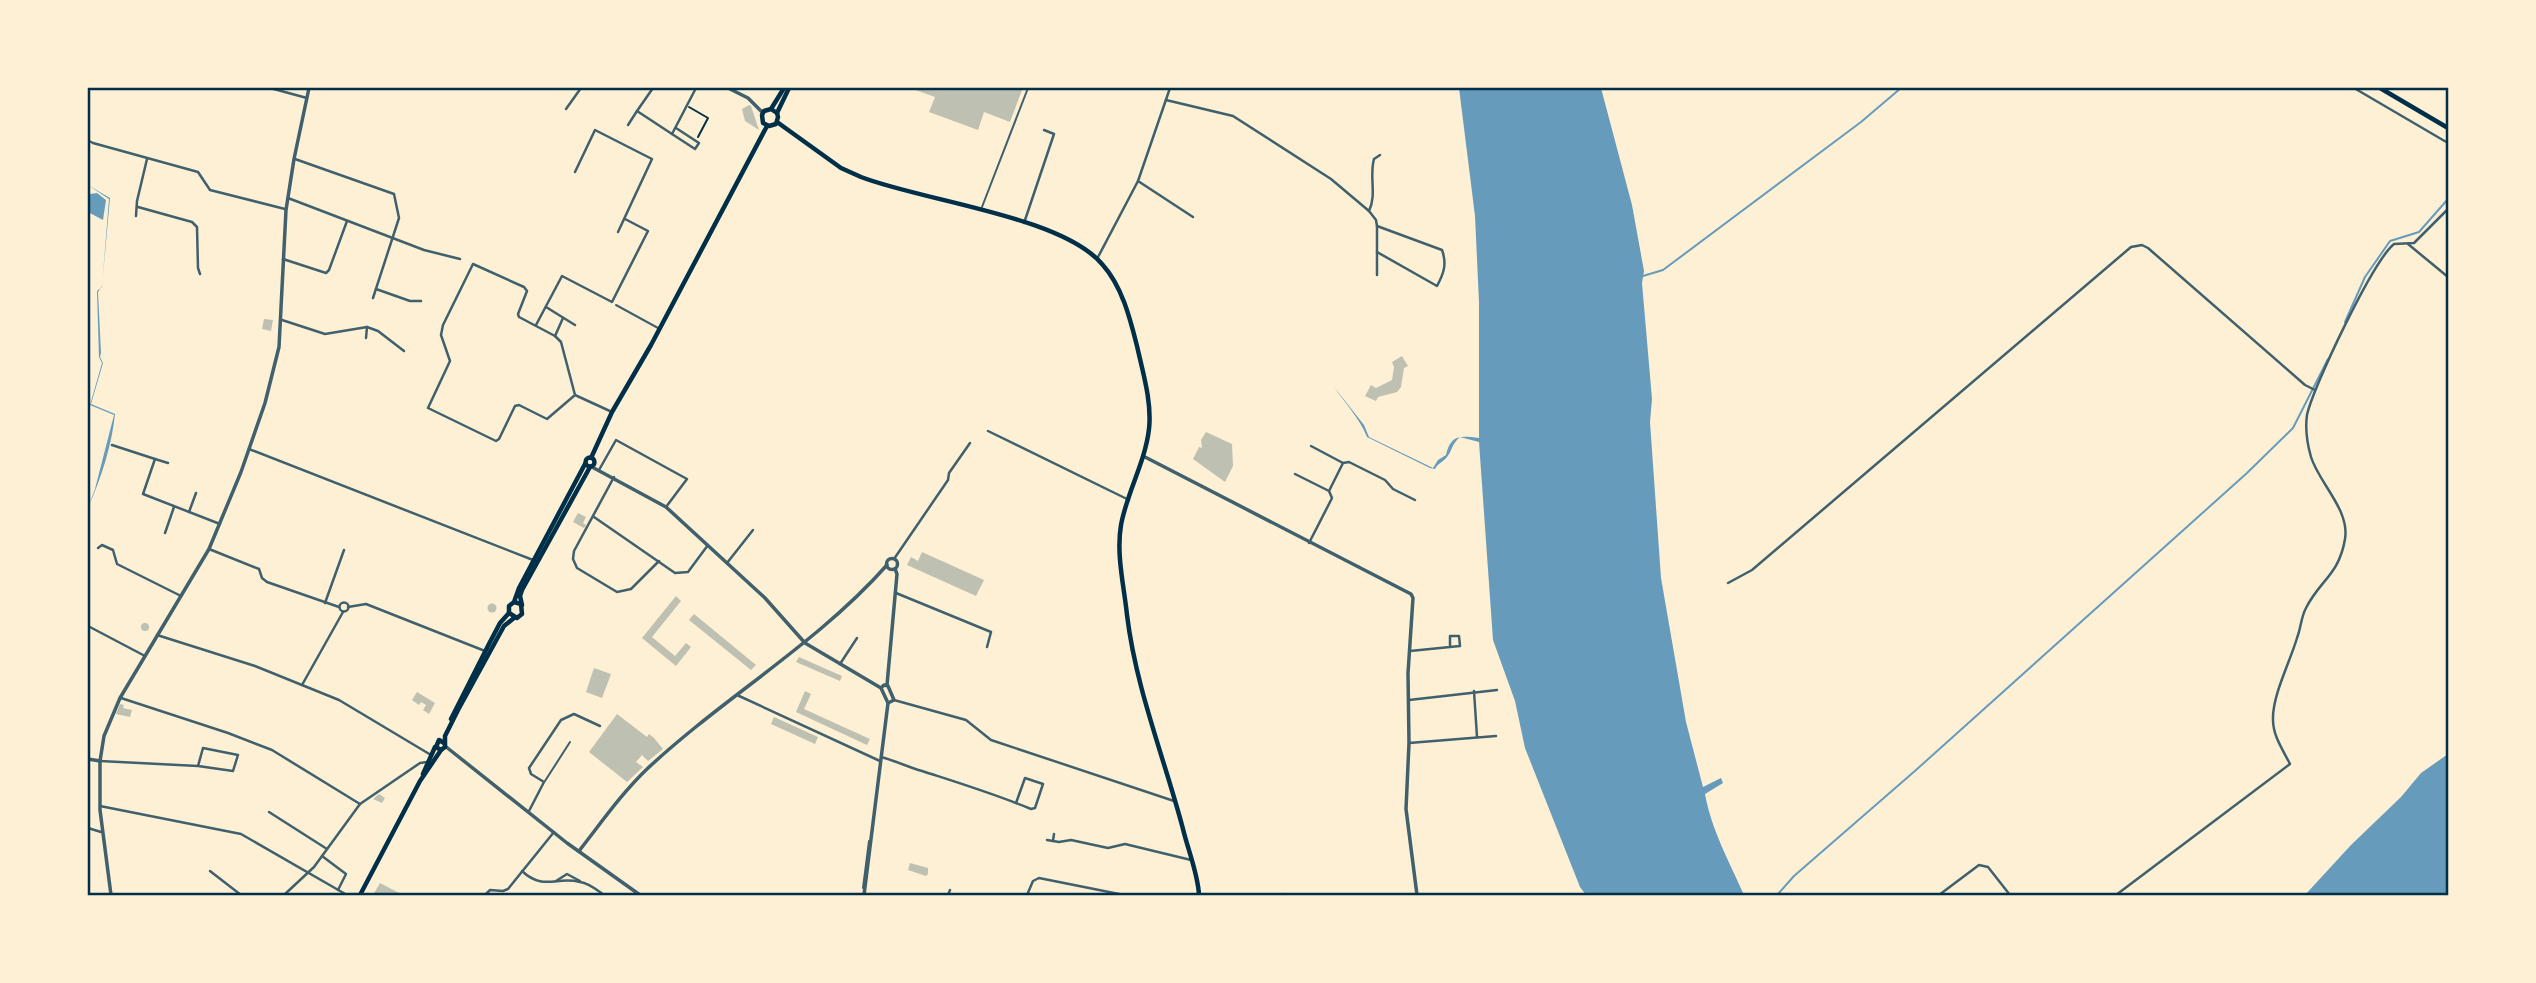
<svg xmlns="http://www.w3.org/2000/svg" width="2536" height="983" font-family="'Nunito Sans',sans-serif">
<style>
.water{fill:#669bbc}
.lines{fill:none;stroke-linecap:round;stroke-linejoin:round}
.stream{stroke:#669bbc;stroke-width:2}
.building{fill:#bec0b2}
.path{stroke:#003049;stroke-width:2}
.service{stroke:#3f606c;stroke-width:2}
.minor{stroke:#3f606c;stroke-width:2.5}
.tertiary{stroke:#3f606c;stroke-width:3.5}
.secondary{stroke:#003049;stroke-width:4.5}
.primary{stroke:#003049;stroke-width:4.5}
.trunk{stroke:#003049;stroke-width:4.5}
.neatline{fill:none;stroke:#003049;stroke-width:2.5}
</style>
<rect width="100%" height="100%" fill="#fdf0d5"/>
<g class="water">
<path d="M1459 88H1601L1632 205 1644 271 1642 283 1652 399 1650 422 1661 578 1686 722 1703 787 1721 778 1723 783 1705 794C1711 829 1730 863 1744 895H1586L1580 887 1525 748 1515 701 1493 640 1479 442 1460 437C1451 445 1453 449 1447 457 1443 462 1438 463 1435 469L1430 468 1367 437C1360 419 1345 403 1334 387L1364 425 1369 437 1433 468 1438 460 1446 455C1451 434 1461 436 1479 438V302L1475 216Z"/>
<path d="M88 185 110 198 102 286 98 292 101 353 100 357 103 363 91 404 115 414C112 444 101 480 88 507L95 489 114 415 90 405 102 363 99 357 97 291 102 287 109 199Z"/>
<path d="M97 193 106 200 103 220 88 212V198L90 194Z"/>
<path d="M2448 754V891L2446 895H2305L2351 845 2401 797 2421 773Z"/>
</g>
<g class="lines">
<g class="stream">
<path d="M1643 276 1663 270 1861 122 1901 88"/>
<path d="M2345 322 2365 277 2390 241 2419 232 2448 199"/>
<path d="M1777 895 1794 876 1916 770 2247 473 2293 428 2328 359"/>
</g>
</g>
<g class="building">
<path d="M910 88H1015L1022 90 1010 122 984 112 978 130 929 112 935 97Z"/>
<path d="M749 105 751 106 759 130 745 121 742 109Z"/>
<path d="M264 319 273 320 271 331 262 329Z"/>
<path d="M1402 356 1408 366 1404 368 1401 387 1397 392 1378 397 1376 401 1365 396 1371 385 1376 388 1392 380 1394 367 1392 362Z"/>
<path d="M1206 432 1232 444 1233 466 1225 482 1193 459 1199 447 1202 448 1201 440Z"/>
<path d="M578 513 586 517 583 523 586 525 584 528 573 522Z"/>
<path d="M922 552 984 580 976 596 907 565 911 557 918 561Z"/>
<path d="M676 596 681 601 652 637 675 656 686 643 691 647 676 666 642 638Z"/>
<circle cx="492" cy="608" r="4.5"/>
<path d="M694 614 756 665 751 670 689 620Z"/>
<circle cx="145" cy="627" r="4"/>
<path d="M799 657 842 676 840 681 796 662Z"/>
<path d="M594 668 611 674 602 698 586 692Z"/>
<path d="M805 691 811 694 804 709 870 739 867 745 796 712Z"/>
<path d="M417 692 435 703 429 714 423 710 426 705 421 702 419 705 412 700Z"/>
<path d="M120 704 124 705 123 708 132 710 130 717 116 714Z"/>
<path d="M617 714 647 737 649 734 654 738 663 749 648 761 642 755 636 762 643 767 627 782 589 752Z"/>
<path d="M774 717 818 737 815 744 771 724Z"/>
<path d="M379 794 385 798 382 803 373 799Z"/>
<path d="M910 863 928 868V874L926 876 908 870Z"/>
<path d="M380 883 403 895H373Z"/>
</g>
<g class="lines">
<path class="path" d="M689 107 708 118 698 137"/>
<g class="service">
<path d="M982 207 1028 88"/>
<path d="M616 305 658 328"/>
<path d="M545 781 570 742"/>
<path d="M863 888 869 841"/>
</g>
<g class="minor">
<path d="M270 88 307 98"/>
<path d="M653 88 637 111 672 134 696 88"/>
<path d="M2354 88 2448 143"/>
<path d="M1166 100 1233 116 1331 179 1369 211C1377 195 1369 176 1374 159L1380 155"/>
<path d="M566 109 581 88"/>
<path d="M628 125 637 111"/>
<path d="M88 134 89 141 93 143 198 172 210 190 285 209"/>
<path d="M672 134 695 149 699 143 676 128"/>
<path d="M295 159 394 194 399 218 373 298"/>
<path d="M575 172 595 130 652 159 618 232"/>
<path d="M1138 181 1193 217"/>
<path d="M288 198 424 250 460 259"/>
<path d="M138 207 192 222 197 227 198 268 200 274"/>
<path d="M1369 211 1376 220 1377 226V275"/>
<path d="M136 216 137 201 147 159"/>
<path d="M1024 223 1054 134 1044 130"/>
<path d="M2408 244 2448 277"/>
<path d="M1377 252 1437 286C1444 273 1447 264 1442 250L1377 226"/>
<path d="M283 259 326 273 329 270 347 221"/>
<path d="M1097 259 1138 181 1170 88"/>
<path d="M376 289 410 301H421"/>
<path d="M546 307 575 325"/>
<path d="M282 320 325 334 367 327 378 331 404 351"/>
<path d="M536 325 562 276 612 302 648 231 625 219"/>
<path d="M555 336 563 318"/>
<path d="M366 338 367 327"/>
<path d="M575 395 547 419 519 405 515 406 499 439 496 441 428 408 450 361 441 335 443 325 473 264 524 287 527 291 518 314 519 317 555 336 561 342 575 395 612 412"/>
<path d="M988 431 1129 500"/>
<path d="M112 445 155 459 143 494 220 524"/>
<path d="M249 449 533 560"/>
<path d="M155 459 168 463"/>
<path d="M1343 463 1349 462 1385 480 1393 489 1415 500"/>
<path d="M599 470 616 440 687 479 666 507"/>
<path d="M1295 474 1329 491"/>
<path d="M614 477 574 551 573 559 577 568 617 592 631 589 659 561"/>
<path d="M189 512 196 493"/>
<path d="M594 517 675 573 688 572 708 545"/>
<path d="M165 533 174 507"/>
<path d="M1309 543 1330 502 1332 498 1329 491 1343 463 1311 446"/>
<path d="M98 548 102 545 113 550 117 564 181 596"/>
<path d="M209 549 259 569 262 578 267 582 339 607"/>
<path d="M894 559 948 480 949 473 970 443"/>
<path d="M727 563 753 530"/>
<path d="M1728 583 1752 570 2131 247 2142 245 2148 248 2305 385 2315 390"/>
<path d="M896 593 991 632 987 647"/>
<circle cx="344" cy="607" r="4.5"/>
<path d="M325 603 344 550"/>
<path d="M348 607 366 604 485 651"/>
<path d="M88 626 145 656"/>
<path d="M157 635 255 666 339 700 431 755"/>
<path d="M1410 651 1460 646 1459 636H1450V646"/>
<path d="M840 664 857 638"/>
<path d="M302 685 343 612"/>
<path d="M1474 691 1477 737"/>
<path d="M737 695 880 761"/>
<path d="M121 698 228 733 272 750 360 804"/>
<path d="M894 700 966 720 991 740 1174 801"/>
<path d="M1409 700 1497 690"/>
<path d="M1409 743 1496 736"/>
<path d="M881 757C896 761 908 767 922 771 959 783 995 794 1031 809L1035 808 1043 784 1025 778 1016 803"/>
<path d="M100 761 198 766 233 771 238 755 203 748 198 766"/>
<path d="M100 806 241 834 347 895"/>
<path d="M529 811 544 782 531 774 529 768 561 720 574 714 600 726"/>
<path d="M269 812 327 849"/>
<path d="M88 828 101 832"/>
<path d="M1047 840 1059 842 1071 840 1108 848 1125 844 1191 860"/>
<path d="M1053 841 1054 834"/>
<path d="M322 856 346 874 338 890"/>
<path d="M210 871 241 895"/>
<path d="M522 871C543 891 557 876 580 882 589 883 597 890 604 895"/>
<path d="M556 881 567 874 580 881"/>
<path d="M1283 894 1284 895"/>
<path d="M284 895 314 867 360 804 420 763 427 762"/>
<path d="M485 895 490 890 503 891 508 889 554 832"/>
<path d="M948 895 950 890"/>
<path d="M1027 895 1033 881 1039 878 1124 895"/>
<path d="M1939 895 1979 865 1988 867 2010 895"/>
<path d="M2116 895 2290 764C2283 750 2273 736 2273 720 2272 696 2290 662 2297 638 2301 628 2301 617 2306 608 2320 580 2339 575 2345 539 2350 510 2319 483 2311 457 2307 443 2305 429 2307 415 2313 387 2373 261 2394 244L2414 243 2448 209"/>
</g>
<g class="tertiary">
<path d="M728 88 748 98 763 113"/>
<path d="M1145 457 1411 594 1413 598 1408 673 1409 743 1406 809 1417 895"/>
<path d="M592 467 666 507 765 598 805 643 881 688 884 685 888 686 894 700 888 703"/>
<circle cx="892" cy="564" r="5.5"/>
<path d="M887 685 897 574 895 569"/>
<path d="M445 746 567 843 640 895"/>
<path d="M88 759 100 761"/>
<path d="M579 851C601 823 621 794 647 769 724 697 817 644 887 565"/>
<path d="M111 895 100 810V761L104 736 120 698 209 549 241 472 265 403 279 347 286 210 294 159 309 88"/>
<path d="M864 895 888 703 881 688"/>
</g>
<path class="secondary" d="M777 122 841 168 861 177C923 201 1061 216 1102 264 1122 286 1130 318 1137 346 1143 373 1152 402 1149 429 1145 463 1127 492 1121 525 1116 554 1124 586 1127 615 1136 689 1164 757 1183 829 1188 850 1198 874 1199 895"/>
<g class="primary">
<path d="M771 109 777 113 778 117 776 124 769 126 763 123 762 115 764 111 771 109 784 88"/>
<path d="M777 113 789 88"/>
<circle cx="590" cy="462" r="4.5"/>
<path d="M591 458 612 412 651 345 767 126"/>
<path d="M514 602 521 604 522 614 517 618 509 613V606L514 602 519 588 585 464"/>
<path d="M522 605 520 596 522 590 590 467"/>
<path d="M451 719 490 642 500 623 509 613"/>
<path d="M444 743 439 740 436 747 441 750 445 747V736L458 710 504 626 514 618"/>
<path d="M423 774 435 747"/>
<path d="M360 895 420 781 441 750"/>
</g>
<path class="trunk" d="M2380 88 2448 128"/>
</g>
<rect width="2536" height="983" fill="none" stroke="#fdf0d5" stroke-width="178"/>
<rect x="89" y="89" width="2358" height="805" class="neatline"/>
</svg>
